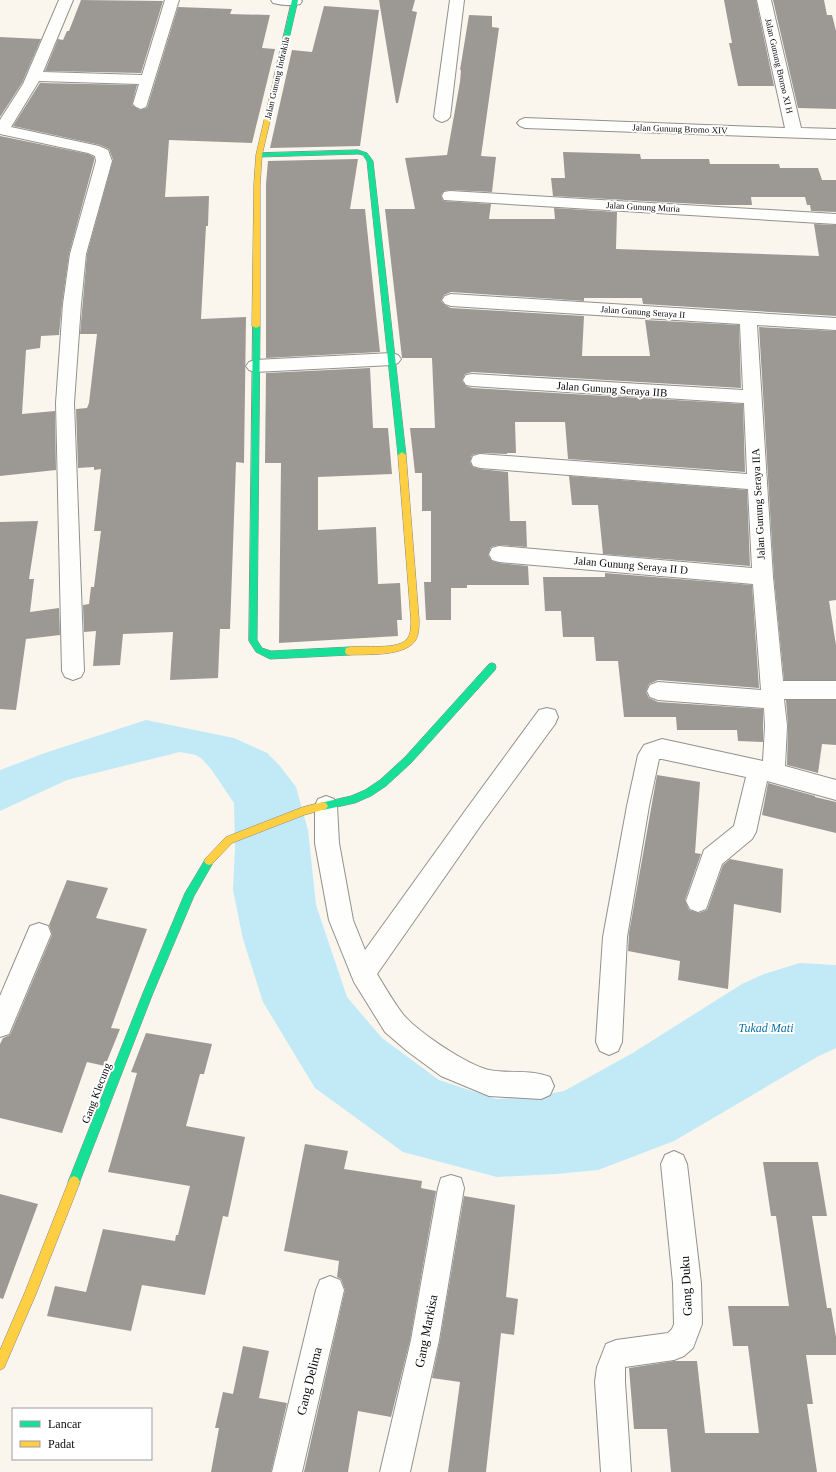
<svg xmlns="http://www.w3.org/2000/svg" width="836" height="1472" font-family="'Times New Roman',serif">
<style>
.water{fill:#c1e9f6}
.building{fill:#9c9994}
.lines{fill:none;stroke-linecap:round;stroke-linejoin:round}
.street-casing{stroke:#93918d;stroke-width:2}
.fast-casing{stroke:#898784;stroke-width:1}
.slow-casing{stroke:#898784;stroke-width:1}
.street{fill:#fefefc;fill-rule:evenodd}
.fast{fill:#16e098;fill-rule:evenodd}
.slow{fill:#ffcf43;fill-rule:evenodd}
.labels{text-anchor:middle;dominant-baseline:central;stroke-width:4;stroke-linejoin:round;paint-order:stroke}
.far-street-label{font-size:9px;fill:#0b0b0b;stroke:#fff}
.street-label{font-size:11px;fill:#0b0b0b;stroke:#fff}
.water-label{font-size:12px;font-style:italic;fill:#0d71a4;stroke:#fff}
.near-street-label{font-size:13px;fill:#0b0b0b;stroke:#fff}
</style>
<rect width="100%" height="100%" fill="#faf6ee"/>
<path class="water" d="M146 720 234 738 267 753 280 766 296 787 308 830 316 905 347 997 382 1038 439 1080 496 1099 531 1097 564 1091 631 1054 742 984 764 974 800 963 836 965V1048L817 1057 674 1141 598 1170 556 1174 497 1177 403 1152 315 1088 263 1002 243 939 233 890 235 847 234 803 211 769 202 759 196 755 180 752 67 780 0 811V770L45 753Z"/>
<g class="building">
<path d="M81 0 163 1 141 73 45 71 58 39 63 40 67 31H69Z"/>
<path d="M379 0H415L412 11 417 12 398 103H396Z"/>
<path d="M724 0H756L774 86H738L729 43H732Z"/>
<path d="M773 0H824L827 15H832L836 31V109L798 108Z"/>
<path d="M324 6 379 10 360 146 270 148 292 50 312 52Z"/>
<path d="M178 7 232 9 230 14 270 15 262 48 275 49 252 143 169 140 165 197 209 196 208 226H206L201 319 246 317 244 463 236 462 230 629H220L218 678 170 680 173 632 123 634 120 665 93 666 96 631 84 632 83 605 89 604 91 587H94L101 531H94L101 469 94 470V467L78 468 76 409 87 408 89 403 97 334H80L87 254 113 160 109 149 100 145 13 126 40 83 137 85 132 105 140 110 147 108Z"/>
<path d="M469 15 492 16V27L499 28 481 156 496 157 492 192 450 190 444 191 441 195 443 201 491 204 489 219H555L554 208 617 212 616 249 819 256 814 224 836 225V316L643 304 642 298H584V301L451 292 444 295 441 301 445 305 451 308 584 316 582 356H650L645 320 739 325 741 388 472 372 465 374 462 381 466 386 472 388 743 404 745 472 568 459 565 422H515L516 453H507V454L480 453 472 455 470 462 473 467 480 469 508 472 510 521H526L527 547 499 545 491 547 488 555 492 561 499 563 528 566 529 585H467V588H451V620H426L424 582H431V511H422V473H415L410 428H435L432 358H402L385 209H415L405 158 447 155 460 82 461 70H460Z"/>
<path d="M0 37 41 39 22 83 0 117Z"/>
<path d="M0 136 88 154 94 157V161L69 254 62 304 59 335 41 336 40 348 26 350 22 414 55 411 56 470 0 476Z"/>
<path d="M563 152 640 154 641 159H709L710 164H779L780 168H818L822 180H836V212L811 211 810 205H807L805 197H751L752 205H717L553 196 551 178H565Z"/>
<path d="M356 159H358L350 209H365L380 352 266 358V184L268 161Z"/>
<path d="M759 327 836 331V600L829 601 836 645V680H784L774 577Z"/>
<path d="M370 368 373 428H388L392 474 318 477V530L376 527 378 584 400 583 402 620H397L398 636 279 643 281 463H265L266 373Z"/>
<path d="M569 476 747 490 750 566 603 554 598 505H572Z"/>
<path d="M38 521 29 579H34L30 612 59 608 60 635 26 639 16 710 0 709V522Z"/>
<path d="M605 573 752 585 759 688 658 680 649 684 646 692 649 698 658 702 763 709V742L738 741 737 730H677L676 717H624L618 661H596L594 637H563L561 611H545L543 577H605Z"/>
<path d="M786 700H836V745L822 744 818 773 787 765 788 726Z"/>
<path d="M657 775 700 782 695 853 701 854 685 900 689 910 699 913 707 910 723 865 730 859 783 869 781 913 734 904 728 989 678 980 680 961 628 951 629 933Z"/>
<path d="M768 783 815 796V797L836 802V833L762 815Z"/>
<path d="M67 880 108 888 96 918 147 929 111 1028 120 1029 105 1066 87 1062 62 1133 0 1118V1044L3 1038 10 1035 52 935 49 925Z"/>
<path d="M146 1033 212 1044 204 1074H200L186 1126 245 1137 228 1217 223 1216 205 1295 142 1285 131 1331 47 1316 55 1286 86 1292 103 1229 175 1241 176 1235H178L190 1186 108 1172 137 1073 131 1072Z"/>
<path d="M305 1144 348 1151 344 1169 422 1181 421 1188 436 1191 410 1340 391 1417 358 1411 348 1472H304L345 1290 341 1279 337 1277 339 1261 284 1251Z"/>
<path d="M763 1162H818L827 1216H812L827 1308H831L836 1337V1355H806L813 1404H807L817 1472H671L667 1429H634L629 1368 674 1361H697L705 1433H759L748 1346H733L728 1306H789L776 1216H771Z"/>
<path d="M0 1194 38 1204 3 1299 0 1298Z"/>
<path d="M464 1196 515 1205 506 1297 518 1299 514 1335 501 1333 486 1472H448L460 1382 432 1378 440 1340Z"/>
<path d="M243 1346 269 1351 259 1398 287 1403 271 1472H211L219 1428H215L223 1392 233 1394Z"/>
</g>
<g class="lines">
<defs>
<g id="street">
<path d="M59 0H73L43 72 142 75 165 0H179L146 107 141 109 136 107 133 104 139 84 39 81 11 127 99 146 108 150 112 161 86 254 81 304 74 403 84 671 81 677 73 680 65 677 62 671 56 403 63 304 70 254 96 161 95 156 88 153 0 134V120L23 84Z"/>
<path d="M271 0H301L302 1 300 4C292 6 281 5 273 3Z"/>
<path d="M450 0H464L450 117 447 120 442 122 437 120 434 117Z"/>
<path d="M757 0H771L801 128 836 129V139L525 128 520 126 517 123 520 120 525 118 785 128Z"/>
<path d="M450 191 836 214V224L444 200 442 196 444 192Z"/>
<path d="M451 294 836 318V330L757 325 773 577 783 681H836V699H784L787 726 785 766 836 780V800L767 781 756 832 752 839 722 864 706 909 698 912 690 909 686 901 704 850 734 826 746 777 662 759H659L649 806 627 937 622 1042 618 1051 609 1055 600 1051 596 1042 603 937 627 806 638 755 644 745 662 739 763 761 765 726 764 708 658 700 650 697 647 691 650 685 658 682 761 690 753 584 499 562 492 560 489 554 492 548 499 546 752 568 748 489 480 468 473 466 471 461 473 456 480 454 747 474 744 403 472 386 466 385 463 380 466 375 472 374 743 390 740 324 451 306 445 304 442 300 445 296Z"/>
<path d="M392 353 398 355 401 359 398 363 392 365 255 372 249 370 246 366 249 362 255 360Z"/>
<path d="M547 708 555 710 558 717 555 724 481 825 377 974C385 987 393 1001 402 1013 416 1031 467 1065 489 1070 509 1074 531 1069 550 1077L554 1086 550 1095 541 1099 489 1096 441 1076 407 1051 385 1032 354 982 329 920 315 843V806L318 799 326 796 334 799 337 806 339 843 353 920 365 950 465 811 539 710Z"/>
<path d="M39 923 48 926 51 934 9 1034 0 1037V996L30 926Z"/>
<path d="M674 1151 683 1155 687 1164 701 1283 702 1324 693 1348 684 1356 674 1360 625 1367V1382L631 1472H601L595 1382 597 1367 606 1344 616 1340 668 1333 672 1329 674 1324 673 1283 661 1164 665 1155Z"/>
<path d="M451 1175 461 1178 464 1188 439 1340 410 1472H380L411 1340 438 1188 441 1178Z"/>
<path d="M330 1276 340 1280 344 1290 302 1472H272L316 1290 320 1280Z"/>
</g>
<g id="fast">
<path d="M292 0H298L280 78 277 80 274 78Z"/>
<path d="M358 150 367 153 373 161 406 455 402 458 398 455 367 161 363 155 358 154 259 157 256 155 259 153Z"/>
<path d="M253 324H256L260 326 257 640 262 648 271 651 349 647 352 648 353 651 352 654 349 655 270 659 256 652 249 641Z"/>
<path d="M492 663 495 664 496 667 495 670 411 763 386 786 371 796 355 803 323 810 320 809 318 806 320 803 351 796 365 790 380 780 405 757 489 664Z"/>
<path d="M209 857 212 858 214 861 194 896 153 993 78 1186 74 1188 70 1186 68 1182 143 993 185 893 206 858Z"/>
</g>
<g id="slow">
<path d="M277 76 280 78 262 155 260 184V326L256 328 252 326 254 184 256 155 274 78Z"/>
<path d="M402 452 406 455 419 620C419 627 419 635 415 641 404 657 366 654 349 655L346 654 345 651 346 648C361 643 401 653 409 636 411 631 411 625 411 620L398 455Z"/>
<path d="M323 802 326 803 328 806 326 809 304 815 232 843 212 864 209 865 206 864 204 861 206 858 226 837 303 807Z"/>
<path d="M74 1176 78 1178 80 1182 36 1294 4 1368 0 1370V1350L25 1292 70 1178Z"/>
</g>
</defs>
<use href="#street" class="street-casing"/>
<use href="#fast" class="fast-casing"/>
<use href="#slow" class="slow-casing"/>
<use href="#street" class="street"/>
<use href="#fast" class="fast"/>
<use href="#slow" class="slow"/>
</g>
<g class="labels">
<g class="far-street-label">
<text transform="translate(779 66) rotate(77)">Jalan Gunung Bromo XI H</text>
<text transform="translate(277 78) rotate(-77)">Jalan Gunung Indrakila</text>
<text transform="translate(680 129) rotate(2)">Jalan Gunung Bromo XIV</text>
<text transform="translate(643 207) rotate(3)">Jalan Gunung Muria</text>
<text transform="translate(643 312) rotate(4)">Jalan Gunung Seraya II</text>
</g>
<g class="street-label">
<text transform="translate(612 389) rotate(4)">Jalan Gunung Seraya IIB</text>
<text transform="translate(758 504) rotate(-93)">Jalan Gunung Seraya IIA</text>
<text transform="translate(631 565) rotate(5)">Jalan Gunung Seraya II D</text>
<text transform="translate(96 1093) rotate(-69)">Gang Klecung</text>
</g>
<g class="water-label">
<text x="766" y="1028">Tukad Mati</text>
</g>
<g class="near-street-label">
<text transform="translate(686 1286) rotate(-93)">Gang Duku</text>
<text transform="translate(426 1331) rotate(-79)">Gang Markisa</text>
<text transform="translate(309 1381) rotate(-76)">Gang Delima</text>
</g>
</g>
<rect x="12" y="1408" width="140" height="52" fill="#ffffff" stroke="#9d9d9d"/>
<rect x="20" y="1421" width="20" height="6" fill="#16e098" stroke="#9d9d9d"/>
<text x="48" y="1428" font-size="12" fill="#0b0b0b">Lancar</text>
<rect x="20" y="1441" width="20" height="6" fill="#ffcf43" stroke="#9d9d9d"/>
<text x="48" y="1448" font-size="12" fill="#0b0b0b">Padat</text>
</svg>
